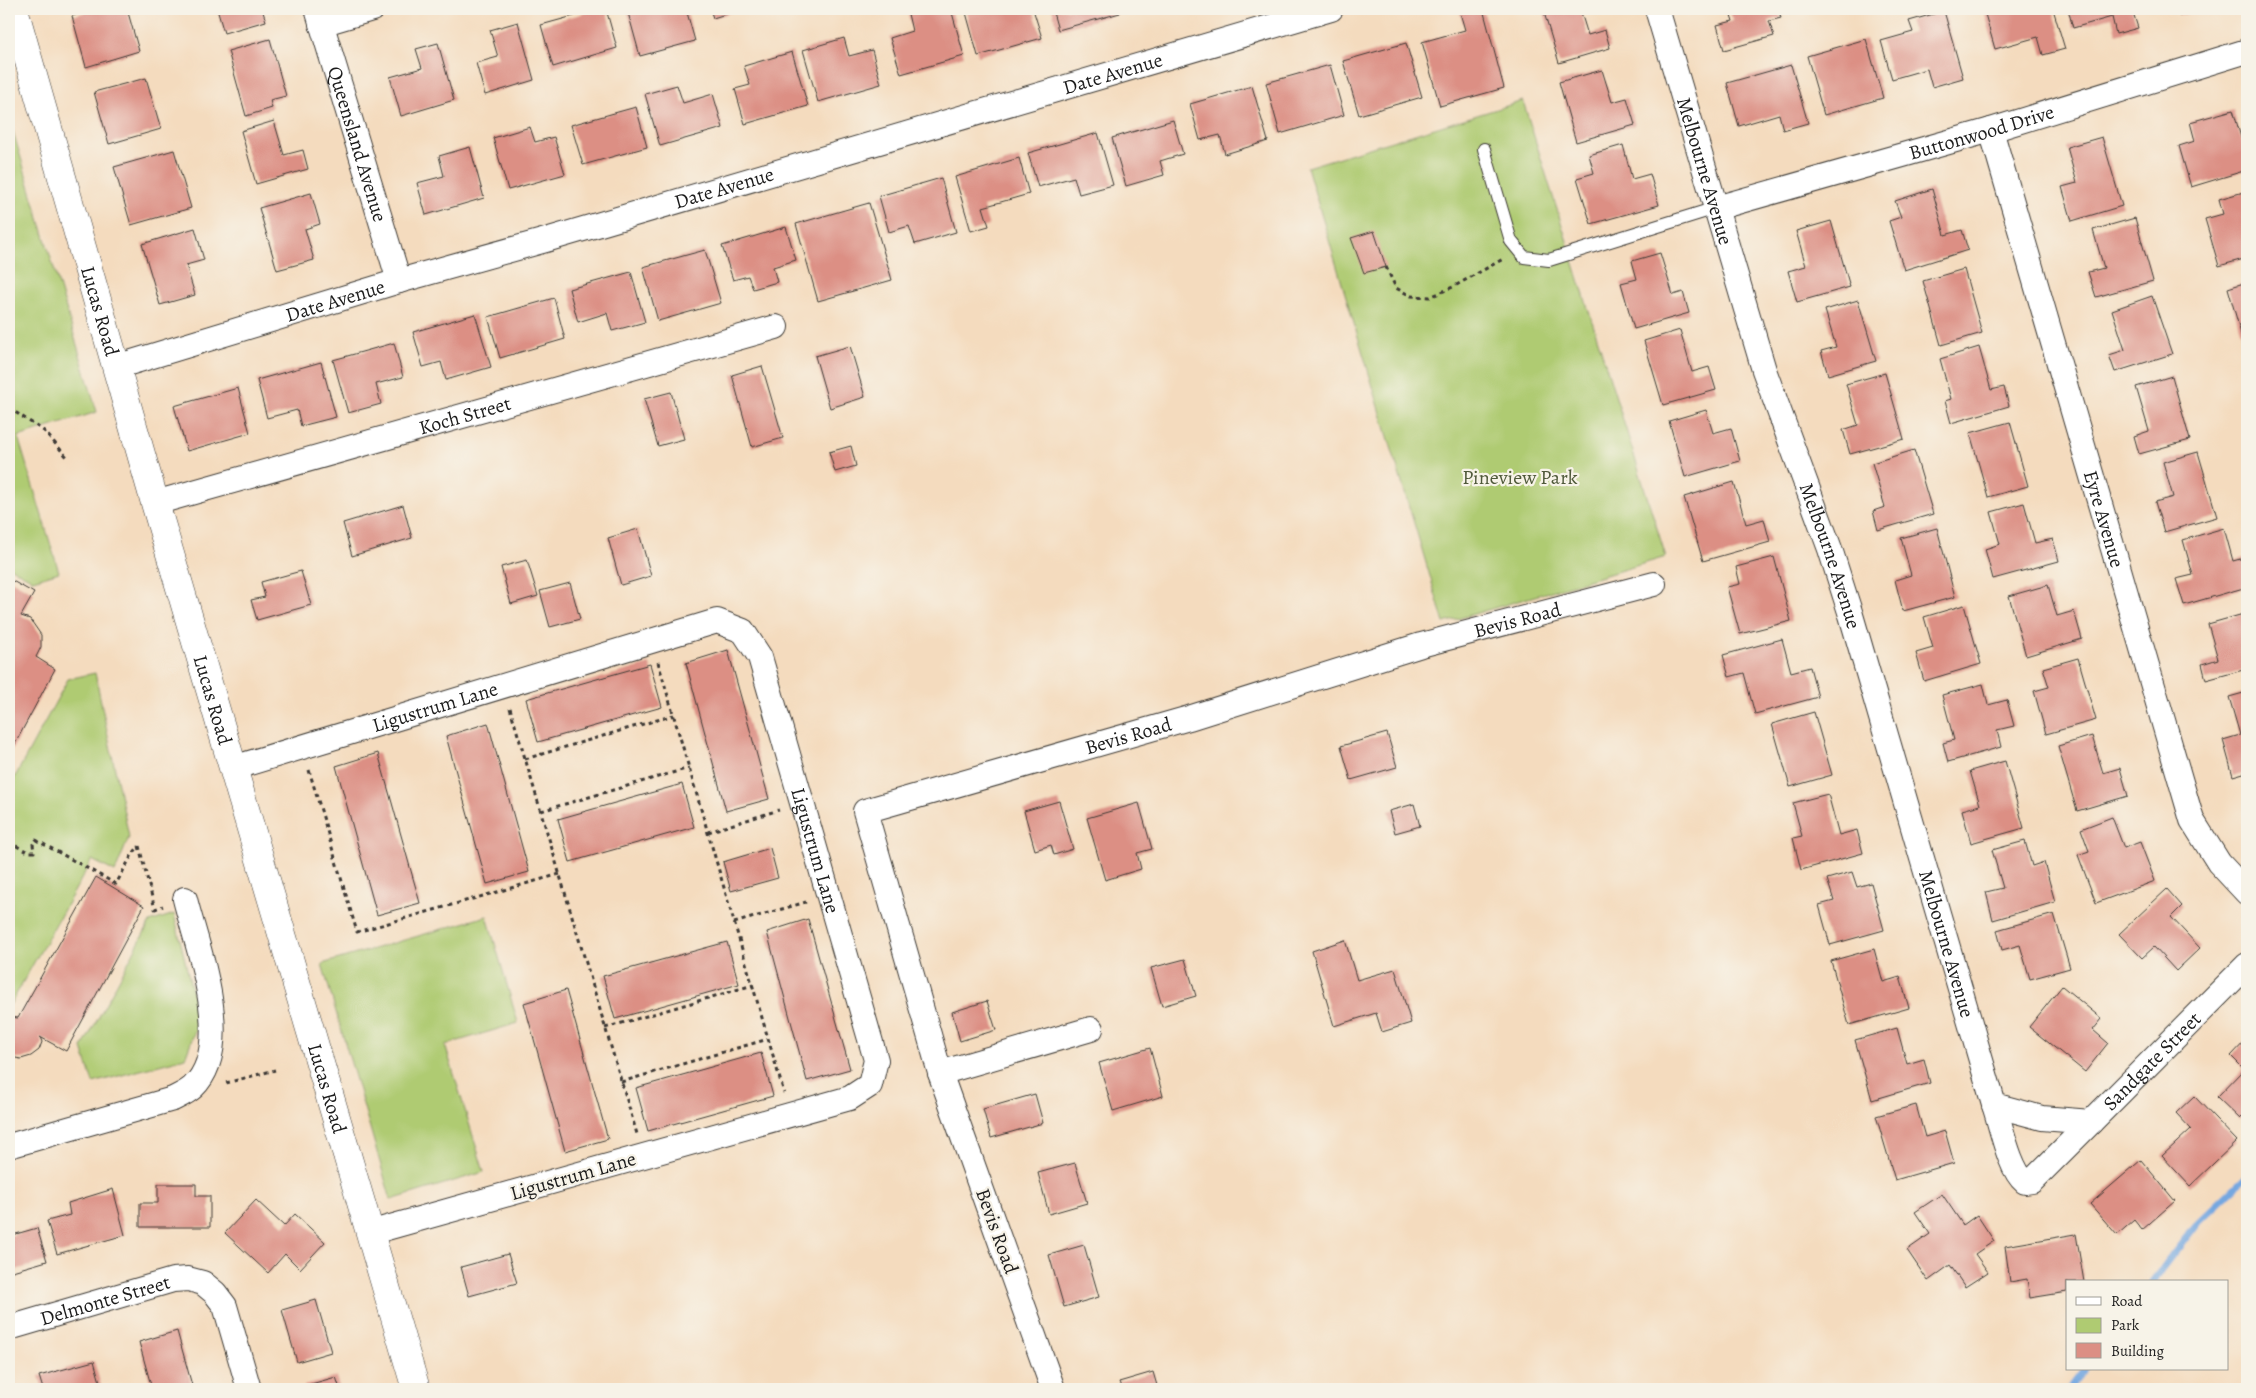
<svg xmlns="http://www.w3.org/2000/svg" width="2256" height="1398" font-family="Alegreya,serif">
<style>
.green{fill:#afcb72;stroke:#667447}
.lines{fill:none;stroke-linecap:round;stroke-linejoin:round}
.stream{stroke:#74a7e0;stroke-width:7}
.building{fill:#dc8f84}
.service-casing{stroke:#3c3934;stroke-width:14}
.minor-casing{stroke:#3c3934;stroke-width:26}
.tertiary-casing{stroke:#3c3934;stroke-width:29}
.path{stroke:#3c3934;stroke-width:3;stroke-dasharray:4 4;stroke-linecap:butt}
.service{stroke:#fff;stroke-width:12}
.minor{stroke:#fff;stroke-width:24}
.tertiary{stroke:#fff;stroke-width:28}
.labels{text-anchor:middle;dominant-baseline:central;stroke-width:4.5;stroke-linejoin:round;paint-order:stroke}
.street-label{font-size:20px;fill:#1c1c1c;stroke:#f7f3e8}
.park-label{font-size:20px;fill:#4f593a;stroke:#f7f3e8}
</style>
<rect width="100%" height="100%" fill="#f7f3e8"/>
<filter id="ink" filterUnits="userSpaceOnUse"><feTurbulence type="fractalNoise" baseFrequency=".02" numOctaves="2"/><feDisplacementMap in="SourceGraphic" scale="10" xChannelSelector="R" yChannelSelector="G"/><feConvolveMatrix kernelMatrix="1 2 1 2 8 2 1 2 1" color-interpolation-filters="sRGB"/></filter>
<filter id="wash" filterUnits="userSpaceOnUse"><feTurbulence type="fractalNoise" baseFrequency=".0096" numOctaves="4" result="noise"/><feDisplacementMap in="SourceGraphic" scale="20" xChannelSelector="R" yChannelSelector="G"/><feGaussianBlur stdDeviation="1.12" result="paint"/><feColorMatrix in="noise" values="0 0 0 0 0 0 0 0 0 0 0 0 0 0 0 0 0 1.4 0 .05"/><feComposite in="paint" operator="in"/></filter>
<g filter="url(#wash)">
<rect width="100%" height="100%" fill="#f4dbbe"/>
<g class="green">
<path d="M1523 101 1666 557 1444 623 1307 167Z"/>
<path d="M9 118 97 412 18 437 59 572 33 580 9 567Z"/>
<path d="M95 673 129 837 115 872 92 860 10 1005 9 788 68 679Z"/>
<path d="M174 914 199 1020 185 1058 93 1083 82 1048 150 922Z"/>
<path d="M487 916 518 1023 445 1045 484 1172 391 1200 322 964Z"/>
</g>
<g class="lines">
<g class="stream">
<path d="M2152 1282 2196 1225 2247 1176"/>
<path d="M2069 1389 2084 1369"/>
</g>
</g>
<g id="blocks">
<g class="building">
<path d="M95 9H127L139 51 86 67 72 16Z"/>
<path d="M217 9H262L266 21 224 33Z"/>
<path d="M599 9H606L617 48 553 67 541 25Z"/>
<path d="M627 9H686L695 41 640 56Z"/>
<path d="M710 9H742L713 18Z"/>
<path d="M927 9H951L964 56 901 74 890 38 912 31 908 14Z"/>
<path d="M965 9H1033L1042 38 978 56Z"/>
<path d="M1052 9H1119L1120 13 1058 30Z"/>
<path d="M1476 9H1483L1504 88 1440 106 1422 42 1465 30 1460 13Z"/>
<path d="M1543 9H1580L1588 35 1605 30 1610 48 1559 63Z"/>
<path d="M1729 9H1778L1781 18 1769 21 1774 36 1724 50 1717 25 1733 21Z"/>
<path d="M2004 9H2053L2065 49 2043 55 2038 37 1995 49 1985 14Z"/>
<path d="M2068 9H2132L2138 28 2116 34 2112 17 2073 28Z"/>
<path d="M2177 9H2202L2179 16Z"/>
<path d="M1944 11 1963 78 1932 87 1927 69 1892 79 1881 41 1913 32 1909 21Z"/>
<path d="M518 22 534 80 485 95 476 63 498 57 490 30Z"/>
<path d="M844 38 849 56 872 50 881 84 818 102 803 50Z"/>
<path d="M270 39 286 96 270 100 272 108 246 116 228 51Z"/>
<path d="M1866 39 1883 98 1824 115 1807 56Z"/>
<path d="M438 43 454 100 401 116 390 77 422 68 416 49Z"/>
<path d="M1406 43 1422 97 1359 115 1343 61Z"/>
<path d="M792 52 808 106 745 124 735 89 750 85 744 66Z"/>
<path d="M1330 65 1344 115 1280 134 1266 83Z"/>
<path d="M1791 65 1808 123 1783 130 1779 114 1739 126 1727 83Z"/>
<path d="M1602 70 1612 102 1627 98 1635 125 1576 142 1559 82Z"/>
<path d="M146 78 161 129 109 144 94 92Z"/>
<path d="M677 85 683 103 713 94 723 128 660 146 645 94Z"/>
<path d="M1252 86 1268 141 1225 154 1220 135 1200 140 1190 104Z"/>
<path d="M636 107 647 147 583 165 571 125Z"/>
<path d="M2233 110 2247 158V170L2191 187 2179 146 2195 141 2190 122Z"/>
<path d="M1173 120 1183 154 1160 161 1164 175 1126 186 1112 138Z"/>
<path d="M274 121 284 155 303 150 308 169 256 184 241 131Z"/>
<path d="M530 127 535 142 554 137 565 174 508 190 493 138Z"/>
<path d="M1098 133 1113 185 1079 194 1074 177 1038 187 1028 153Z"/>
<path d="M2102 137 2122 206 2072 221 2062 187 2077 183 2067 147Z"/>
<path d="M1623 145 1632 179 1650 174 1659 205 1591 224 1577 178 1594 173 1589 155Z"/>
<path d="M470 147 484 198 426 215 417 183 444 176 439 156Z"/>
<path d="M174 150 191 208 131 225 114 167Z"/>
<path d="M1019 158 1029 194 983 207 989 226 971 231 955 177Z"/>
<path d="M941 178 956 232 915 244 909 226 889 232 879 196Z"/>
<path d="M1932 189 1945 235 1962 230 1968 250 1904 270 1889 221 1901 217 1895 201Z"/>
<path d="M2247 191V258L2219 266 2205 219 2223 214 2219 199Z"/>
<path d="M311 193 320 224 305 229 314 260 277 270 259 208Z"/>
<path d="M869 203 892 280 818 301 796 224Z"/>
<path d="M2135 218 2153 281 2096 297 2088 272 2104 268 2093 230Z"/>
<path d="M1831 221 1850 287 1797 302 1788 271 1806 266 1796 231Z"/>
<path d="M786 227 796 260 773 267 777 282 753 289 748 276 733 280 722 246Z"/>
<path d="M195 228 204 260 186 265 195 295 160 305 142 244Z"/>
<path d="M1374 231 1386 267 1364 273 1351 238Z"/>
<path d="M705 250 721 303 658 321 643 267Z"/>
<path d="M1660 253 1673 295 1683 292 1689 313 1634 329 1621 283 1637 279 1632 261Z"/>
<path d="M1964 269 1982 333 1941 345 1923 281Z"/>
<path d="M631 272 645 322 612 331 607 313 578 322 569 289Z"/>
<path d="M2247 282V348H2245L2228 288Z"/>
<path d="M2152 296 2172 354 2115 372 2109 355 2125 350 2112 310Z"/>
<path d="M554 298 565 339 500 358 488 317Z"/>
<path d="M1858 300 1876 361 1828 375 1821 351 1836 347 1825 310Z"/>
<path d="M475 314 491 367 446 380 441 362 423 367 413 332Z"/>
<path d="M1680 330 1692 372 1709 367 1716 390 1663 405 1644 341Z"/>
<path d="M394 343 403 377 376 384 381 404 348 413 333 360Z"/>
<path d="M850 346 865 397 830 408 815 356Z"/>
<path d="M1979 347 1991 390 2004 387 2009 406 1951 423 1945 401 1951 399 1940 359Z"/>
<path d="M321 362 336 417 301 426 297 410 267 418 257 380Z"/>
<path d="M762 366 783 438 752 447 732 375Z"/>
<path d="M1885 373 1904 439 1850 454 1843 430 1858 425 1846 384Z"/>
<path d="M2172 376 2190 440 2139 454 2134 436 2149 431 2136 387Z"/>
<path d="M238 388 250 433 187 451 174 406Z"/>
<path d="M671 392 684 439 658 446 644 399Z"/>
<path d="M1706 410 1713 433 1731 428 1740 461 1685 477 1669 421Z"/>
<path d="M2010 422 2028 486 1988 497 1970 433Z"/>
<path d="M851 446 856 466 835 472 829 452Z"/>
<path d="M1914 450 1933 514 1878 530 1873 511 1885 507 1872 463Z"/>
<path d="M2198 452 2217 517 2164 532 2155 502 2173 497 2163 462Z"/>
<path d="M1734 482 1746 524 1764 519 1770 542 1703 561 1684 497Z"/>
<path d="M2024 503 2035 543 2053 539 2059 561 1993 579 1985 549 2000 544 1991 512Z"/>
<path d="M403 505 412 538 352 556 343 523Z"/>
<path d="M1937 528 1955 597 1903 611 1895 580 1911 575 1901 538Z"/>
<path d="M2224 528 2233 561 2247 557V587L2184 605 2176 579 2193 575 2183 540Z"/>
<path d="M638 529 651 576 621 585 608 538Z"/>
<path d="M1774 557 1791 621 1740 634 1727 587 1740 584 1736 567Z"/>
<path d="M527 560 538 596 511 604 501 567Z"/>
<path d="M301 571 311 605 257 620 251 600 265 597 261 582Z"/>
<path d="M9 579 34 593 21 616 30 619 41 635V647L36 657 55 669 9 755Z"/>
<path d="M570 583 580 619 550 627 540 591Z"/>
<path d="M2048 585 2057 616 2074 611 2082 639 2026 656 2009 596Z"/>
<path d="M1964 605 1981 664 1924 681 1916 653 1933 648 1924 617Z"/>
<path d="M2247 613V669L2206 680 2202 664 2218 659 2208 624Z"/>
<path d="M1782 639 1791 672 1810 667 1818 697 1755 714 1744 673 1729 677 1723 655Z"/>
<path d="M728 650 769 799 726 811 686 663Z"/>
<path d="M2078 658 2096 720 2046 734 2034 691 2049 687 2043 668Z"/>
<path d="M650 664 662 707 538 742 526 699Z"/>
<path d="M1983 684 1988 705 2007 700 2014 726 1997 730 2001 747 1948 762 1943 743 1954 740 1942 695Z"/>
<path d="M2247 692V772L2233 776 2223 740 2240 735 2229 697Z"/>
<path d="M1814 712 1832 775 1790 787 1772 724Z"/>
<path d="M488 723 529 872 487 884 446 736Z"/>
<path d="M1387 733 1397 767 1351 780 1341 746Z"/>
<path d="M2092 736 2103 773 2120 768 2128 796 2077 811 2058 746Z"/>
<path d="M378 753 420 903 377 915 336 766Z"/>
<path d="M2005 761 2024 828 1971 843 1962 810 1980 805 1970 771Z"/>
<path d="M682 784 694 827 570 862 558 819Z"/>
<path d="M1828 794 1839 835 1857 830 1863 853 1801 870 1793 838 1802 836 1793 803Z"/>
<path d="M1059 801 1073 849 1054 855 1051 845 1035 850 1024 811Z"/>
<path d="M1139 803 1152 849 1137 853 1141 869 1105 880 1087 818Z"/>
<path d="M1414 804 1420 826 1395 833 1389 811Z"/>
<path d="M2112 817 2124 848 2140 842 2155 881 2096 903 2078 855 2089 851 2081 829Z"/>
<path d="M2025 841 2032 866 2044 862 2055 902 1993 920 1986 892 2003 888 1992 850Z"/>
<path d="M770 848 778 878 731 891 723 862Z"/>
<path d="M1852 872 1857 887 1871 883 1884 930 1830 945 1819 905 1834 901 1827 879Z"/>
<path d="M96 877 144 906 66 1051 40 1037 42 1042 39 1050 31 1056 21 1059 10 1057 9 1017 18 1018Z"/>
<path d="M2167 889 2182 906 2171 917 2200 948 2176 971 2154 947 2142 958 2119 934Z"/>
<path d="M2054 914 2070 968 2030 979 2020 945 2002 950 1997 930Z"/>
<path d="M808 919 850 1069 807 1081 767 932Z"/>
<path d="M1345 940 1357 980 1395 969 1411 1023 1382 1032 1376 1013 1334 1026 1312 951Z"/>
<path d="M727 942 739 984 615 1019 603 976Z"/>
<path d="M1874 949 1883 982 1900 977 1909 1008 1849 1025 1831 961Z"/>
<path d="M1185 959 1196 996 1162 1006 1151 968Z"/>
<path d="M2062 986 2102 1019 2093 1030 2108 1043 2085 1072 2029 1027Z"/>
<path d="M566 990 608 1139 565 1151 524 1003Z"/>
<path d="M987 1001 996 1030 960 1041 952 1012Z"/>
<path d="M1897 1028 1907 1064 1924 1059 1930 1083 1872 1100 1855 1040Z"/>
<path d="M2247 1039V1112L2240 1119 2217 1097 2244 1069 2231 1056Z"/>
<path d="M1150 1048 1163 1096 1113 1111 1099 1063Z"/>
<path d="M761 1053 773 1096 648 1131 636 1088Z"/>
<path d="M1035 1094 1043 1123 991 1138 983 1109Z"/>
<path d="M2194 1096 2237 1141 2190 1186 2162 1156 2191 1129 2176 1113Z"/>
<path d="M1916 1105 1925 1137 1945 1131 1954 1163 1895 1180 1876 1116Z"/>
<path d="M2141 1160 2175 1201 2142 1230 2134 1220 2117 1235 2090 1204Z"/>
<path d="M1075 1163 1087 1203 1049 1214 1038 1173Z"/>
<path d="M158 1184H196V1196H210V1227H140V1203H158Z"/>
<path d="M113 1189 125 1235 57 1254 47 1221 70 1215 68 1203Z"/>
<path d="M1942 1194 1963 1225 1977 1215 1994 1241 1975 1254 1988 1272 1965 1287 1950 1265 1928 1281 1907 1250 1930 1234 1915 1212Z"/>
<path d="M256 1200 284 1226 295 1214 325 1242 300 1269 285 1254 268 1273 225 1233Z"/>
<path d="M37 1228 47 1261 9 1272V1236Z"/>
<path d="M2076 1234 2084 1282H2067V1292L2030 1298 2027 1279 2010 1282 2005 1246Z"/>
<path d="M1084 1245 1099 1297 1064 1307 1049 1255Z"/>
<path d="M508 1254 517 1283 469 1296 461 1267Z"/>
<path d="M316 1300 331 1352 297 1362 282 1310Z"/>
<path d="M177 1331 193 1389H152L139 1342Z"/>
<path d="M94 1361 102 1389H43L39 1376Z"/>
<path d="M1153 1372 1158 1389H1122L1119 1382Z"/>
<path d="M336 1377 340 1389H305L304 1386Z"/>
</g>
</g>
</g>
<g filter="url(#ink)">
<use href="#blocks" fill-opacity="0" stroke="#3c3934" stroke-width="1"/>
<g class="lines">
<defs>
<path id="service" d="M1484 149 1511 241 1524 257 1549 260 1716 208"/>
<g id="minor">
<path id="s1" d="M317 9 399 281"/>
<path id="s2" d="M1657 9 1764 370 1830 549 1851 615 1994 1105 2042 1118 2091 1122 2247 965"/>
<path d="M321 24 372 9"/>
<path id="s3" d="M1991 130 2192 820 2219 863 2247 893"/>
<path id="s4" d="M1716 208 1991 130 2247 51"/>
<path id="s5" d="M116 367 399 281 546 240 1331 9"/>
<path id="s6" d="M155 503 776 327"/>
<path id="s7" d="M233 768 717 621 743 631 760 657 876 1060 870 1085 850 1098 369 1233"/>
<path d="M940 1073 1091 1029"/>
<path d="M1994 1105C2001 1125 2009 1169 2025 1182L2032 1181 2091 1122"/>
<path d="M9 1146 173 1099C179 1096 188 1092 193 1087 236 1046 197 948 185 899"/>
<path id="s8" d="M9 1328 173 1280 188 1279 203 1283 215 1293 225 1306 249 1389"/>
<path id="s9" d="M1053 1389 940 1073 865 811 1189 718 1421 645 1654 584"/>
</g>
<g id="tertiary">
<path id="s10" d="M14 9 155 503 416 1389"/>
</g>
</defs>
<use href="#service" class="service-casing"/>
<use href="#minor" class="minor-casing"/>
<use href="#tertiary" class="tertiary-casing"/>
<g class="path">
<path d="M1386 267 1396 288 1411 296 1430 297 1453 287 1503 259"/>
<path d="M9 408 44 431 67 457"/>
<path d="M658 662 784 1093"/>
<path d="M510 708 637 1134"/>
<path d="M525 759 674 715"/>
<path d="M309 770 357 932 560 874"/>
<path d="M541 811 689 768"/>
<path d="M708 832 779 810"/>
<path d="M9 842 28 852H34L33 844 36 840 116 884 132 855 139 846"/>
<path d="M139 846 155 909 163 906"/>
<path d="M734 923 806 902"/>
<path d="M605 1028 753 985"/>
<path d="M621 1082 768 1039"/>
<path d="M226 1083 275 1070"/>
</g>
<use href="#service" class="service"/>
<use href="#minor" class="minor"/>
<use href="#tertiary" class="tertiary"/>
</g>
</g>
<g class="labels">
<g class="street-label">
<text stroke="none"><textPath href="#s5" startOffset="1039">Date Avenue</textPath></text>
<text stroke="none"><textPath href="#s4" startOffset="276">Buttonwood Drive</textPath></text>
<text stroke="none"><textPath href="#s1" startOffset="141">Queensland Avenue</textPath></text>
<text stroke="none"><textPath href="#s2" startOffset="169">Melbourne Avenue</textPath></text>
<text stroke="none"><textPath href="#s5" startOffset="634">Date Avenue</textPath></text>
<text stroke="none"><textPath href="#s5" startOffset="229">Date Avenue</textPath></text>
<text stroke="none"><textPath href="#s10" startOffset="314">Lucas Road</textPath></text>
<text stroke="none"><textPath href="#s6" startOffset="322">Koch Street</textPath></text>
<text stroke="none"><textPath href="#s3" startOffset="405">Eyre Avenue</textPath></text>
<text stroke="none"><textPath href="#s2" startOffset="574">Melbourne Avenue</textPath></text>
<text stroke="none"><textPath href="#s9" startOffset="1288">Bevis Road</textPath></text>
<text stroke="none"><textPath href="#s10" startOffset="719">Lucas Road</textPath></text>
<text stroke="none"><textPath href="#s7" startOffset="211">Ligustrum Lane</textPath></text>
<text stroke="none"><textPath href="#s9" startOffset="882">Bevis Road</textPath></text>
<text stroke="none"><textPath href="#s7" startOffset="766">Ligustrum Lane</textPath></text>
<text stroke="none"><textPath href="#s2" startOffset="979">Melbourne Avenue</textPath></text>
<text stroke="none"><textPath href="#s2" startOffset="1332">Sandgate Street</textPath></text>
<text stroke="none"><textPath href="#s10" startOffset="1124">Lucas Road</textPath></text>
<text transform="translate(573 1176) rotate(-16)">Ligustrum Lane</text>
<text transform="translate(997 1231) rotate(70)">Bevis Road</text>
<text stroke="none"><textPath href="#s8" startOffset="100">Delmonte Street</textPath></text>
</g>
<g class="park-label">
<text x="1520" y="477">Pineview Park</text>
</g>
</g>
<rect width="2256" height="1398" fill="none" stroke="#f7f3e8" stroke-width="30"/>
<rect x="2066" y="1280" width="162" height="90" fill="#f7f3e8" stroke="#9f9d96"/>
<rect x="2076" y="1297" width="25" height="8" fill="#ffffff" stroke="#9f9d96"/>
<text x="2111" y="1306" font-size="15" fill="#1c1c1c">Road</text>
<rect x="2076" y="1318" width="25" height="15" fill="#afcb72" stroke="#9f9d96"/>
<text x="2111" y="1330" font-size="15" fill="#1c1c1c">Park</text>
<rect x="2076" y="1343" width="25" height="15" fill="#dc8f84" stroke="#9f9d96"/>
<text x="2111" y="1356" font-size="15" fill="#1c1c1c">Building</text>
</svg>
